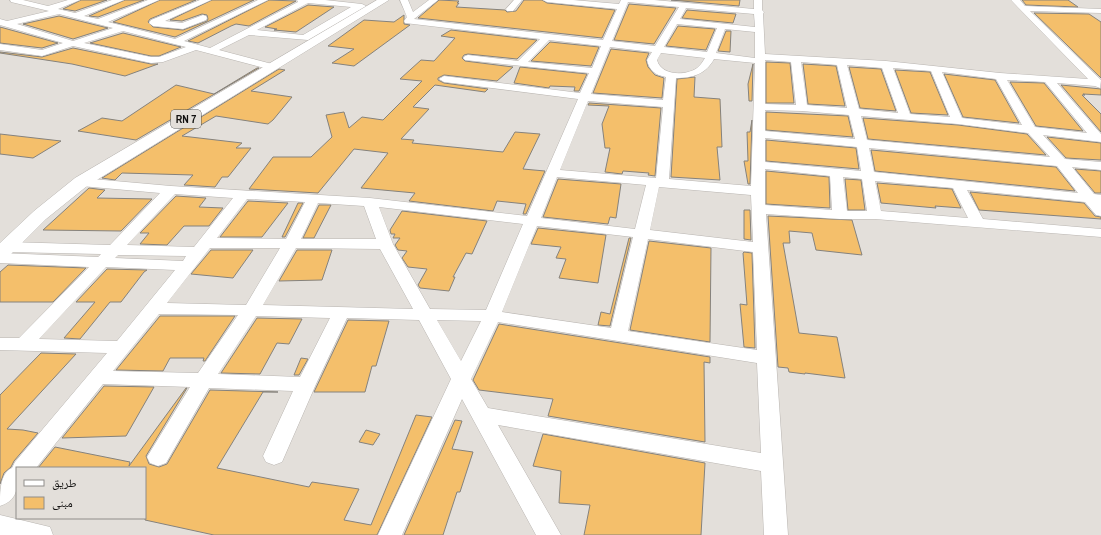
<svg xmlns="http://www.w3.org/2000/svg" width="1101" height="535" font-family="'Archivo Narrow','Noto Naskh Arabic',sans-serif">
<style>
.building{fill:#f4bf6b;stroke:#85827d}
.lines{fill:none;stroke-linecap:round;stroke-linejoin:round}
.minor-casing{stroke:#b9b5b1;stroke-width:1}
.major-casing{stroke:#b9b5b1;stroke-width:1}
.minor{fill:#fff;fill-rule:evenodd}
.major{fill:#fff;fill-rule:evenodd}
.labels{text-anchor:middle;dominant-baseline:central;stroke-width:3;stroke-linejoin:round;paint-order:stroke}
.shield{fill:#e3dfda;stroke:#51504d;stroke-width:1}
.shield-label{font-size:11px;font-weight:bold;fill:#131211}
</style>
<rect width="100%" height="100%" fill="#e3dfda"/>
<g class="building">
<path d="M81 0H107L75 11 63 9Z"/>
<path d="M125 0H144L98 17 89 16Z"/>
<path d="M160 0H196L150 19 148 22 153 27 183 30 207 21 208 19 207 15 202 14 182 21 170 20 212 0H254L175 37 113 22Z"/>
<path d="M269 0 296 1 249 26 236 24 231 26 198 43 188 41Z"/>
<path d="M439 0 459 1 457 3H459L456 7 505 10 507 12 516 11 524 0H542L547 3 615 10 602 38 418 18Z"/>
<path d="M671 0H740L739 6Z"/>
<path d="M1022 0H1068L1078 7 1026 5Z"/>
<path d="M629 4 676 8 654 44 614 40Z"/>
<path d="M308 5 334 7 296 32 274 30 277 29 265 27Z"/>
<path d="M687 10 736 14 733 23 682 18Z"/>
<path d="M1034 13 1089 14 1101 22V78Z"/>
<path d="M404 15V24L410 25 354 66 332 63 354 49 328 46 364 20 394 22Z"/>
<path d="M59 16 108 28 73 39 23 24Z"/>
<path d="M678 26 715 29 706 50 666 46Z"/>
<path d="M0 27 58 43 42 48 0 43Z"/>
<path d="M451 30 537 40 517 59 468 54 464 55 462 58 465 61 513 67 497 81 444 75 438 78V80L444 83 488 89 485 92 435 85 413 107 429 109 401 139 414 140 412 143 503 152 515 132 540 134 523 169 545 171 526 214H523L526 204 497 201 493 211 409 201 415 193 361 188 388 153 354 149 318 193 249 189 273 157H311L332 137 326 115 344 112 349 128 362 117 383 120 422 81 400 79 421 60 434 61 455 38 441 36Z"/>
<path d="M726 31H731L730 52 718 51Z"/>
<path d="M123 33 181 47 159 56H151L90 43Z"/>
<path d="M550 42 599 47 591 66 531 61Z"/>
<path d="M73 48 151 64H158L125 76 72 64 0 53V52L42 57Z"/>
<path d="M611 49 649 53 646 60 648 67 655 75 664 78 662 98 593 93Z"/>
<path d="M766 62 790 63 794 103H766Z"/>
<path d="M753 64 752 101H749L748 84Z"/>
<path d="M803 64 836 66 845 106 808 104Z"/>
<path d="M520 67 587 74 579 91H574L575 87 550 86 549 88 514 83Z"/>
<path d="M849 67 881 69 896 111 860 108Z"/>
<path d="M257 68H259L136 140 78 131 102 118 122 121 176 85 214 94Z"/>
<path d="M279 69 285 70 251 91 292 97 273 120 268 124 216 116 182 136 242 143 236 148H251L228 177H222L215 187 184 185 193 175 122 173 115 180 102 178Z"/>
<path d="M895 70 930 72 948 115 911 113Z"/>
<path d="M944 74 995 80 1019 123 963 117Z"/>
<path d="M695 77 694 97 720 99 722 147H717L720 180 671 177 677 79Z"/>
<path d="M1010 82 1044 83 1083 131 1036 126Z"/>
<path d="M1061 85 1101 89V95L1083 94 1085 95H1082L1101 114V132Z"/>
<path d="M589 103 661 108 655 176 648 175 649 173 623 171 622 174 605 172 610 148H605L602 124 609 106 588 105Z"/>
<path d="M766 112 848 116 853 137 766 130Z"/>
<path d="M863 118 958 125 1027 134 1046 155 868 139Z"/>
<path d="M752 120 750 184H748L744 161H748L747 132H750Z"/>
<path d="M0 134 61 141 33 158 0 154Z"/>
<path d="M1047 137 1101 143V160L1066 158Z"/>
<path d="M766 140 856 148 859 169 766 161Z"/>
<path d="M871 150 1056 167 1075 191 875 171Z"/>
<path d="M1075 169 1101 171V193H1095Z"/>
<path d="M766 171 829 177 830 208 766 204Z"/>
<path d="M558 179 621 184 616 218 610 217 608 224 543 217Z"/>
<path d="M845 179 861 180 865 210H848Z"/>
<path d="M877 183 952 189 961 208 935 206 936 208 881 203Z"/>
<path d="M89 188 105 190 97 198 152 199 121 231 43 230Z"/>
<path d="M970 192 1084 203 1095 216 1101 217V219L979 210Z"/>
<path d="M176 196 206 198 199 207 223 208 209 226H184L167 245 140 244 149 233H140Z"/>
<path d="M248 201 288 203 262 237H220Z"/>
<path d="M298 203H303L285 237H282Z"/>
<path d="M319 205H331L314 238H303Z"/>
<path d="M744 210H750L751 240 744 239Z"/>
<path d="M402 211 487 221 472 254 466 253 453 277H455L449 291 420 288 418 285 427 269 408 267 402 258 407 251 398 250 395 245 400 238H393L395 234H391L390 230Z"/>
<path d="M768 216 852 220 862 255 816 250 812 233 789 231 790 243H783L799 333 837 337 845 378 805 373V374L789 372 788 368 778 367Z"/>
<path d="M538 228 606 235 598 283 559 278 566 259 556 258 561 247 531 244Z"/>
<path d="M629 238H631L610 326 598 325 601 312 610 314Z"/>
<path d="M649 241 711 248 710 342 630 330Z"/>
<path d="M211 250H253L233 278 191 274Z"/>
<path d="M297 250H332L322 280 279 281Z"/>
<path d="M744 252 752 253 755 348 744 347 740 304 747 305 743 253Z"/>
<path d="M8 265 86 268 53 302H0V272Z"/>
<path d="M107 269 147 270 144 272 121 302H110L80 339 64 338 95 302H76Z"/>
<path d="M160 316H235L205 361H203L204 358H170L163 371 116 370Z"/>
<path d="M257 318 302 319 289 344 277 343 260 374 221 373Z"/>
<path d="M348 320 389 321 376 366H372L365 392H314Z"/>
<path d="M499 324 710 357V363L704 362 705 442 548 416 553 399 479 390 473 380Z"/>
<path d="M41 353 76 354 7 429 23 430 38 433 14 461 11 467 4 473 0 484V395Z"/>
<path d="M301 358 308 359 299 375H294Z"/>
<path d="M104 386 154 387 126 436 62 438Z"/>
<path d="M186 388H187L146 456 149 464 159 467 167 464 210 390 278 392H263L217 468 309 487 312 482 359 489 344 520 371 525 416 415 432 417 377 535H214L145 520V468H38L55 447 130 462 129 466Z"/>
<path d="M455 420 462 421 452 449 473 452 460 492H457L443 535H404Z"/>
<path d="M366 430 380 434 373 445 359 442Z"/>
<path d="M543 434 705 463 701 535H584L590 505 559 503 561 471 533 466Z"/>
</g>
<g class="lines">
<defs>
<g id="minor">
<path d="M10 0H23L48 6 68 0H80L58 9 75 13 112 0H124L84 16 98 19 148 0H159L108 22 175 39 258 0H268L184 41 210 48 298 2 297 0H325L362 4 366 6 308 40 249 35 219 50 276 65 277 67 276 69 272 70 196 50 163 62 151 63 73 46 42 56 0 50V44L42 50 63 43 0 25V19L7 21 49 11 11 2ZM308 3 351 7 303 35 257 30ZM59 14 113 28 73 41 17 24ZM123 31 186 47 159 57H151L84 43Z"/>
<path d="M200 0H211L165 21 182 23 203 15 206 16 207 18 206 20 183 29 153 26 149 23 151 20Z"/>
<path d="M400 0H408L413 12 429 0H438L414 19 603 40 617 9 547 2 543 0H573L619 4 621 0H654L754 9V0H762V10L764 12 763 14 765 54 886 61 1000 73 1088 79 1011 0H1020L1025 6 1101 9V13L1030 11 1101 80 1100 88 1095 86 1057 83 1101 134V142L1043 135 1065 159 1101 162V170L1072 167 1094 194 1101 195V216L1096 215 1085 202 967 190 983 219 1101 229V237L875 219H840L766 214 788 535H764L761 471 498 425 561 535H536L462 399 402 535H378L451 379 419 320 347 318 316 384 282 462 274 465 266 462 263 456 293 391 209 388 166 463 158 466 150 463 147 457 190 387 103 384 36 468H17C17 486 20 499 0 506 0 492 0 473 12 468L15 462 107 353 0 350V338H19L89 267 0 263V253L98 257 101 254 8 252 3 250 0 247 3 244 8 242 110 245 160 193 81 186 76 185 74 182 76 179 81 178 171 186 370 198 527 216 578 99 444 82 439 79 444 76 580 93 589 73 465 60 463 58 465 56 468 55 518 61 540 39 405 23 404 21 407 17ZM628 2 679 7 655 46 612 41ZM686 8 754 14 755 27 680 19ZM677 24 717 28 707 52 664 47ZM725 29 755 32V58L716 53ZM549 40 601 46 592 68 528 62ZM610 47 652 52 647 60C649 70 655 75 666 77L663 100 591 94ZM661 53 705 58C703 61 701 65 697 68 686 76 661 76 657 60ZM714 59 755 63 751 186 669 179 676 78C693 78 706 74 714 59ZM765 60 791 62 796 105 765 104ZM801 62 837 65 847 108 807 105ZM847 65 882 68 898 113 859 109ZM893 68 931 71 950 117 910 114ZM942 72 996 79 1022 125 962 118ZM1007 80 1045 82 1087 133 1035 127ZM588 101 663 107 656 178 560 170ZM765 110 802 111 849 115 855 139 765 131ZM861 116 958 124 1028 133 1050 157 867 140ZM765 138 857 147 861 171 765 162ZM869 148 1057 166 1078 193 874 172ZM765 169 830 176 832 210 765 205ZM557 177 646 185 635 229 541 218ZM843 177 862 179 867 211H847ZM875 181 953 188 968 218 881 211ZM659 187 751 195 753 242 650 230ZM175 194 233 198 194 247 127 245ZM247 199 305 202 286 239 217 238ZM318 203 364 206 376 239H301ZM379 207 523 224 486 310 430 309 393 244ZM537 226 633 237 611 328 502 312ZM648 239 753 252 757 350 628 331ZM210 248H280L246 305 167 303ZM296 248 380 249 413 309 263 305ZM118 255 186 256 183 261 115 258ZM106 267 175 270 117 341 39 339ZM159 314 238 315 198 373 113 371ZM256 316 330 318 300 377 218 374ZM437 320 481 321 461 361ZM498 322 757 363 761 453 488 408 471 379Z"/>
<path d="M514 0H522L513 11H507L506 9Z"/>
<path d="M0 515 50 527 53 535H0Z"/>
</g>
<path id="major" d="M377 0H389L87 186 46 219 7 258 0 260V243L34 211 75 178Z"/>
</defs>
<use href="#minor" class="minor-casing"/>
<use href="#major" class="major-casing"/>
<use href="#minor" class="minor"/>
<use href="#major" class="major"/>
</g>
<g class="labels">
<rect class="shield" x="171" y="110" width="30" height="18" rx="3"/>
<g class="shield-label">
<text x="186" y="119">RN 7</text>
</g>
</g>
<rect x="16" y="467" width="130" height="52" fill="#e3dfda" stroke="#908d8a"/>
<rect x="24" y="480" width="20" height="6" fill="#ffffff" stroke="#908d8a"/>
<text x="52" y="487" font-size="12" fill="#131211">طريق</text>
<rect x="24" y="497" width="20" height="12" fill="#f4bf6b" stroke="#908d8a"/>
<text x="52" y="507" font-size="12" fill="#131211">مبنى</text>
</svg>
